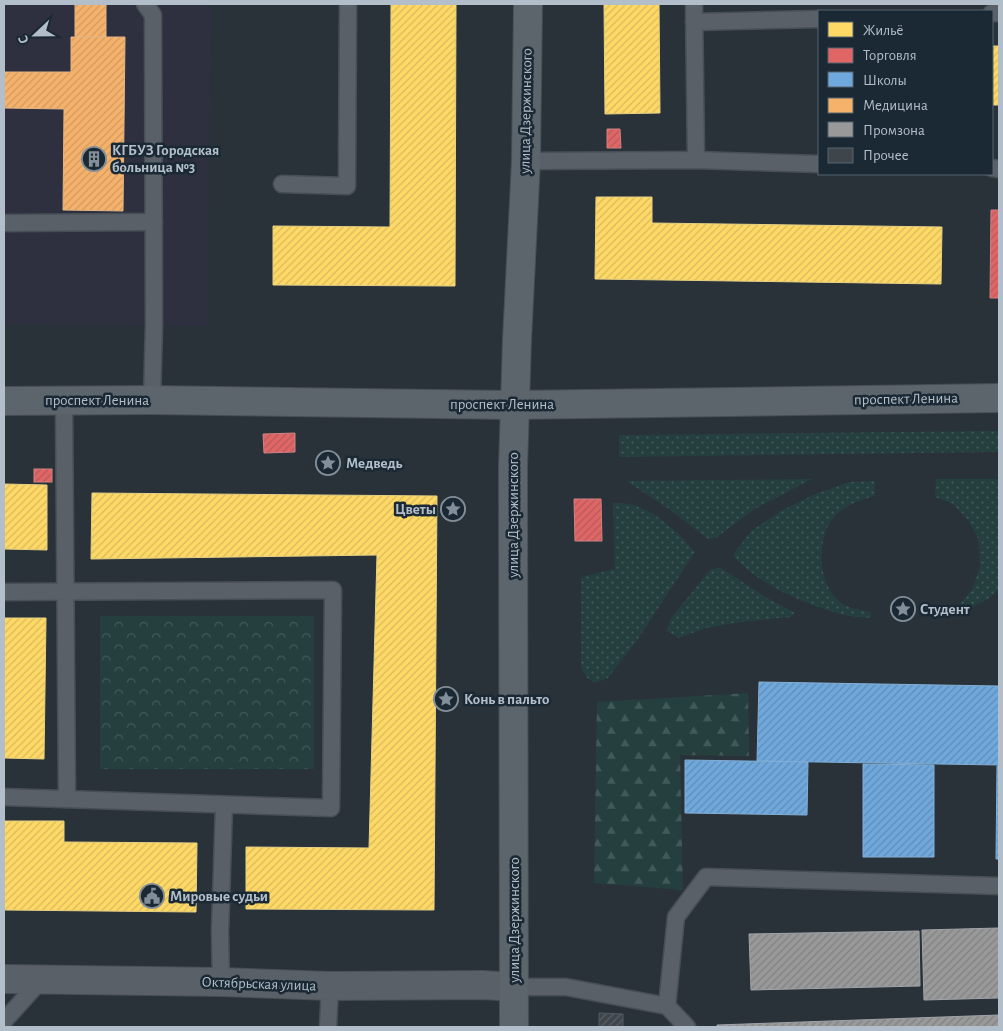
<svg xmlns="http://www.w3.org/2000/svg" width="1003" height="1031" font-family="'Alegreya Sans',sans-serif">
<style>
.medical{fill:#2e2f3f}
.grass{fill:url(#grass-dots)}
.forest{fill:url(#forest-firs)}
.park{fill:url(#park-crowns)}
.homes{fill:url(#homes-hatch);stroke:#e8d184}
.shops{fill:url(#shops-hatch);stroke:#d28184}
.schools{fill:url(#schools-hatch);stroke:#83afd7}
.health{fill:url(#health-hatch);stroke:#e2b688}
.industry{fill:url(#industry-hatch);stroke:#a0a4a8}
.building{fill:url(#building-hatch);stroke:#515a61}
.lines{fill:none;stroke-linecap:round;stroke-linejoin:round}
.lane-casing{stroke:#474e54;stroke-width:19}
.street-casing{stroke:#474e54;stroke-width:30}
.secondary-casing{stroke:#474e54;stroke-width:30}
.lane{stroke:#596067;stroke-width:16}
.street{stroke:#596067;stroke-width:28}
.secondary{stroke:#5c646c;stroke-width:28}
.labels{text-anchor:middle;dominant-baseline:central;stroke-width:5;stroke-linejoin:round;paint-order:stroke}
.street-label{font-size:15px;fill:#b2bfcb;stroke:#1b2935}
.poi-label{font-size:15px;font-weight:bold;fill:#b2bfcb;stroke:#1b2935;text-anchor:start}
</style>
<defs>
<pattern id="grass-dots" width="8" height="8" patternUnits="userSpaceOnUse" patternTransform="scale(1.25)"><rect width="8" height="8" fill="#253f3f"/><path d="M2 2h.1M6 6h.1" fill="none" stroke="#425959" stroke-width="1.8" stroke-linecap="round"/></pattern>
<pattern id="forest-firs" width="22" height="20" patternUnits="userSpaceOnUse" patternTransform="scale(1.25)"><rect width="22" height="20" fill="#253f3f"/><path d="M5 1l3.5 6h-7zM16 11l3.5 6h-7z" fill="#425959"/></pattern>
<pattern id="park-crowns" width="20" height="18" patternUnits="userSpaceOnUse" patternTransform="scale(1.25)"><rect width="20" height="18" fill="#253f3f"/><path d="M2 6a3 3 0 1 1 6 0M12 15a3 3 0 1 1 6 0" fill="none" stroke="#425959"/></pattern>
<pattern id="homes-hatch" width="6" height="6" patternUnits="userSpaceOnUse" patternTransform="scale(1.25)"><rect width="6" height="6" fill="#ffd966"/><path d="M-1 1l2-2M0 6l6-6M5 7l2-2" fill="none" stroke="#d7b95e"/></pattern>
<pattern id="shops-hatch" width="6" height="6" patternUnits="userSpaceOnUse" patternTransform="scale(1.25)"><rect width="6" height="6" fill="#e06666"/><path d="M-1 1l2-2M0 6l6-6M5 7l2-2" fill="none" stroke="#b55b5c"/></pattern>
<pattern id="schools-hatch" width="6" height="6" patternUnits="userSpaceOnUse" patternTransform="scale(1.25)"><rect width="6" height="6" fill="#6fa8dc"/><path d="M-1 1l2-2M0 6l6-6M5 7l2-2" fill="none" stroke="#608cb4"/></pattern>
<pattern id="health-hatch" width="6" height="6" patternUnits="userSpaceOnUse" patternTransform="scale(1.25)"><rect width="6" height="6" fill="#f6b26b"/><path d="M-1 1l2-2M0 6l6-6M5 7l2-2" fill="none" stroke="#cf9a62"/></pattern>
<pattern id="industry-hatch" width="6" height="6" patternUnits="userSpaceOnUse" patternTransform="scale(1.25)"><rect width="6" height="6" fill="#999"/><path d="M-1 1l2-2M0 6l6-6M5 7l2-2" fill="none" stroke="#808182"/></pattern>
<pattern id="building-hatch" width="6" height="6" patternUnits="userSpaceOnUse" patternTransform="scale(1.25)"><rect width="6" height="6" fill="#3e464c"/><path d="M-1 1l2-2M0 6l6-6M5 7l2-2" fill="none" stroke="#585f64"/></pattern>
</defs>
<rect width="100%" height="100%" fill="#293239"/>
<path class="medical" d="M4 4H211L208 326 4 324Z"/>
<g class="grass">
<path d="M999 431V452L619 457V435Z"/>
<path d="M812 479 753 510 716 538 708 539 669 509 626 481Z"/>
<path d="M936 479H999V589L988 599 956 615 936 617 940 614 957 607 972 590 980 566 978 538 968 520 953 504 935 497Z"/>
<path d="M875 481V496C860 500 846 505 835 516 816 536 817 584 839 601 847 609 861 610 871 612V618C861 617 850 617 840 614 805 604 756 584 733 555L751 531 781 511 813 495 849 482Z"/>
<path d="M613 503C618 503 624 503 629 504 656 510 678 532 695 552L638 639 608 678 595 683 587 678 581 668V577L615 569Z"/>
<path d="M721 568 767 598 795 613 791 617 740 622 706 628 679 638 667 631 671 618 711 569Z"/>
</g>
<path class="forest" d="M748 693 749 756 680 755 683 890 594 883 597 702Z"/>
<rect class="park" x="100" y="616" width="214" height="153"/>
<g class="homes">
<path d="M391 4H456L455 286 273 285V226L390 227Z"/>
<path d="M604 4H659L660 113 605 114Z"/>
<rect x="992" y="46" width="7" height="59"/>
<path d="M596 197H652V223L942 227 941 284 595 279Z"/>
<path d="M4 484 47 485V550L4 549Z"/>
<path d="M92 493 437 496 434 910 246 909V847L369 848 377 555 91 559Z"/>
<path d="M4 618H46L44 759 4 758Z"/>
<path d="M4 821H64V842L197 843 196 912 4 910Z"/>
</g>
<g class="shops">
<path d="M607 129H620L621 148H607Z"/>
<path d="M991 210H999V298H990Z"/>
<path d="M295 433V452L264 453 263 434Z"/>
<rect x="34" y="469" width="18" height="13"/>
<path d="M574 499H601L602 541H575Z"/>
</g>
<g class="schools">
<path d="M759 682 999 686V765L757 761Z"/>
<path d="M685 760 808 762 807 815 685 813Z"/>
<path d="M863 764 934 765V857H863Z"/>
<path d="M997 766H999V859H996Z"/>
</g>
<g class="health">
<path d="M75 4H106V37L75 38Z"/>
<path d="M71 37H125L123 211 63 210 64 109 4 108V72H71Z"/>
</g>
<g class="industry">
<path d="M999 928V998L924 1000 922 930Z"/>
<path d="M919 931 920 986 751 990 749 934Z"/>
<path d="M999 1015V1027H717V1025Z"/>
</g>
<path class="building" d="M599 1013 623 1014V1027H599Z"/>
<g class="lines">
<defs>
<g id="lane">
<path d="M145 4 153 15 154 325 152 400"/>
<path d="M694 4 696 160"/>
<path d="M992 13H999"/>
<path d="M694 22 819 19"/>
<path d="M526 161 696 160 819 164"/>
<path d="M992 168 999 169"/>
<path d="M282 184 347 186 348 4"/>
<path d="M4 223 154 222"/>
<path d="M64 401 67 799"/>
<path d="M4 592 333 590 331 808 4 797"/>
<path d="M221 982 220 932 224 806"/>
<path d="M514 987H566L667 1006 687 1027"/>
<path d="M667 1006 676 917 706 877 999 886"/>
<path d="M4 1021 42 979"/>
<path d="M328 1027 330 986"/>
</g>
<path id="street" d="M4 979 221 982 330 986 483 985 514 987"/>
<g id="secondary">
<path d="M4 401 152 400 514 405 999 398"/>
<path d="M514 1027 513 467 517 340 526 161 528 4"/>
</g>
</defs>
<use href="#lane" class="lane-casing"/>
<use href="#street" class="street-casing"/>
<use href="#secondary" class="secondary-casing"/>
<use href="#lane" class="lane"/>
<use href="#street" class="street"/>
<use href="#secondary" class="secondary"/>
</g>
<defs>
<symbol id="building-ring" viewBox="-11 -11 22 22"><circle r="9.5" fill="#1b2935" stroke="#828e98" stroke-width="1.5"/><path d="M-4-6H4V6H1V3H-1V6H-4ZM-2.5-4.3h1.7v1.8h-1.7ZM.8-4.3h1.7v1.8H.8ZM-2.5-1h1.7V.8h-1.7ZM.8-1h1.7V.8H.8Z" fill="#828e98"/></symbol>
<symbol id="sight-ring" viewBox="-11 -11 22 22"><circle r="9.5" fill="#1b2935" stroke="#828e98" stroke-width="1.5"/><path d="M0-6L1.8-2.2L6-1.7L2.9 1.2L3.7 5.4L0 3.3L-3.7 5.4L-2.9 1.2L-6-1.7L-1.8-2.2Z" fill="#828e98"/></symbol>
<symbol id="civic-ring" viewBox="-11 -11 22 22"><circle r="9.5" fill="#1b2935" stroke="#828e98" stroke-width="1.5"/><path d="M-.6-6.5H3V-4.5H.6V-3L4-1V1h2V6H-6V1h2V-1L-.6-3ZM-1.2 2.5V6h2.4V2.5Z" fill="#828e98"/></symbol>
</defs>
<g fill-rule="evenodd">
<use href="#building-ring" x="80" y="145" width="28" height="28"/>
<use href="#sight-ring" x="314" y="449" width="28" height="28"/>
<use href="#sight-ring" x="439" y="495" width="28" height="28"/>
<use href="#sight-ring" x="889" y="595" width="28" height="28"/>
<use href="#sight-ring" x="432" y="685" width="28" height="28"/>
<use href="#civic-ring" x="138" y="882" width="28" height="28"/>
</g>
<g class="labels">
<g class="street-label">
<text transform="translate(526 111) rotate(-89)">улица Дзержинского</text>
<text transform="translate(906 399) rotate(-1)">проспект Ленина</text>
<text x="97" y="400">проспект Ленина</text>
<text x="502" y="404">проспект Ленина</text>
<text transform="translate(513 515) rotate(-90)">улица Дзержинского</text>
<text transform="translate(514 920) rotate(-90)">улица Дзержинского</text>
<text transform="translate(259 984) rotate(2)">Октябрьская улица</text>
</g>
<g class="poi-label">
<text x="112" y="150">КГБУЗ Городская<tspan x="112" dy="17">больница №3</tspan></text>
<text x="346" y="463">Медведь</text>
<text x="436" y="509" text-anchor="end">Цветы</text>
<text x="920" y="609">Студент</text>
<text x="464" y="699">Конь в пальто</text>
<text x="170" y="896">Мировые судьи</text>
</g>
</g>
<rect width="1003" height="1031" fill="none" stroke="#b2bfcb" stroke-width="10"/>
<rect x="818" y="10" width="175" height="165" fill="#1b2935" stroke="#576571"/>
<rect x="828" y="22" width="25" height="15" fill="#ffd966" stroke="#576571"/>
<text x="863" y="35" font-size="15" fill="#b2bfcb">Жильё</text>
<rect x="828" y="48" width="25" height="15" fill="#e06666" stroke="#576571"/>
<text x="863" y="60" font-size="15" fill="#b2bfcb">Торговля</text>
<rect x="828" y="72" width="25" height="15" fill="#6fa8dc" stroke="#576571"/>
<text x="863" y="85" font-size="15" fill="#b2bfcb">Школы</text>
<rect x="828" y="98" width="25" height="15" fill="#f6b26b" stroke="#576571"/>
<text x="863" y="110" font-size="15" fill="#b2bfcb">Медицина</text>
<rect x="828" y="122" width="25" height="15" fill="#999999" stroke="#576571"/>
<text x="863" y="135" font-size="15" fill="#b2bfcb">Промзона</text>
<rect x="828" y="148" width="25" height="15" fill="#3e464c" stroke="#576571"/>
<text x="863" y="160" font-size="15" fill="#b2bfcb">Прочее</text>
<g transform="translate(35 35) rotate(248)" stroke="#1b2935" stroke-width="4" paint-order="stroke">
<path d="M0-4L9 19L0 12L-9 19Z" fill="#b2bfcb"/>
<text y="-8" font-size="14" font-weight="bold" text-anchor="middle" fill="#b2bfcb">С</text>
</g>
</svg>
